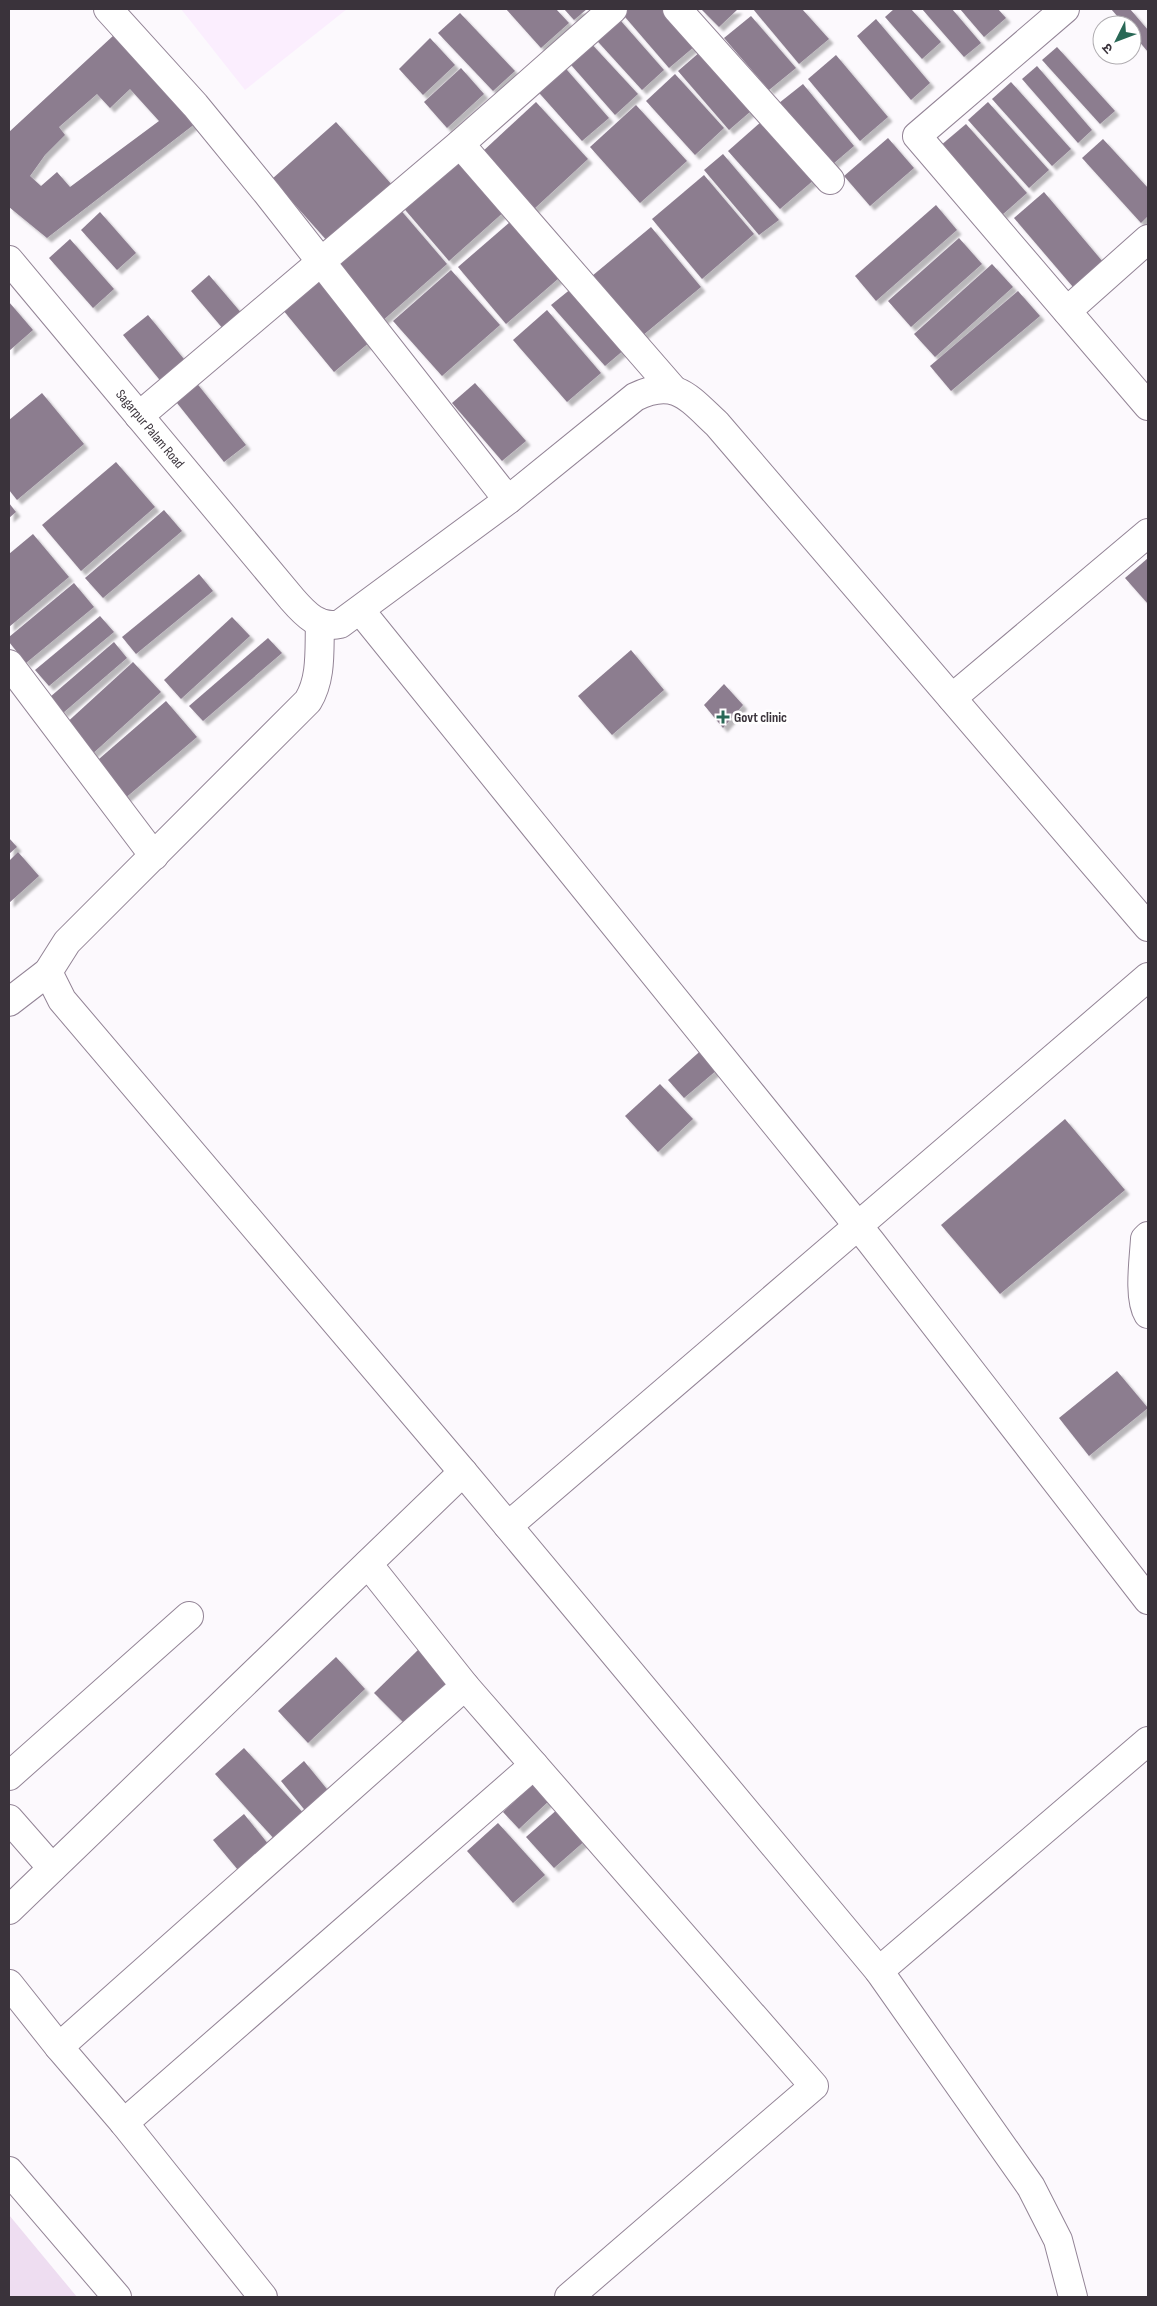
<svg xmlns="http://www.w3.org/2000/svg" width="1157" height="2306" font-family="'Sofia Sans Condensed','Noto Sans Devanagari',sans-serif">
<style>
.built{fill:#fbeefe}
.green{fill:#eeddf1}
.building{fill:#8c7d8f;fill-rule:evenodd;filter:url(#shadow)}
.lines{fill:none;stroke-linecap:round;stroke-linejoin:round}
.minor-casing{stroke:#938496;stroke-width:30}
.minor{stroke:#fff;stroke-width:28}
.poi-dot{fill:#296856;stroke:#fff;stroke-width:2}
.labels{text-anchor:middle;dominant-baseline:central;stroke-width:5;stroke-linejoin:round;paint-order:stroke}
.street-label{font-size:14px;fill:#3a333b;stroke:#fff}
.poi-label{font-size:14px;font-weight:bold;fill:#3a333b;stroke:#fff;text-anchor:start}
</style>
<defs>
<filter id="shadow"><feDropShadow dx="4.5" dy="4.5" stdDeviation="1" flood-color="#0004"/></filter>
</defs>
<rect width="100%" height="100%" fill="#fcf9fd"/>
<path class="built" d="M181 9H347L245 90Z"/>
<path class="green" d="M9 2215 77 2297H9Z"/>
<g class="building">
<path d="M506 9H556L569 23 541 48Z"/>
<path d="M564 9H587L574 20Z"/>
<path d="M621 9H672L701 41 669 68 619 10Z"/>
<path d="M701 9H738L719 27Z"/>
<path d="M753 9H802L829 39 799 64Z"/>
<path d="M894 9H911L941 42 922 59 885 17Z"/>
<path d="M922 9H952L981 43 964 57Z"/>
<path d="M960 9H998L1006 18 984 37Z"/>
<path d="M1111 9H1130L1148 30V52L1132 33V25H1125Z"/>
<path d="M613 12 664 70 642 90 590 33Z"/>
<path d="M460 13 515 71 493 91 438 33Z"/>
<path d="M751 16 796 68 769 90 724 38Z"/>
<path d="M876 19 930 83 911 100 857 36Z"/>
<path d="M114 35 196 123 47 238 9 207V132ZM130 89 159 121 70 187 57 172 41 186 30 176 45 155 65 135 59 127 97 94 110 108Z"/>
<path d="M430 38 455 65 423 95 399 69Z"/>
<path d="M587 39 638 94 615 115 565 58Z"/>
<path d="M708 45 758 105 729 130 678 71Z"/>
<path d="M1057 47 1115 111 1100 124 1042 60Z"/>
<path d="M836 55 888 117 860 141 808 79Z"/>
<path d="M560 62 609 118 582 141 533 86Z"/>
<path d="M1037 66 1092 130 1078 143 1022 79Z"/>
<path d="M461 68 484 94 447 128 424 102Z"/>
<path d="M675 74 724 128 695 155 646 101Z"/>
<path d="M1011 82 1071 149 1052 166 992 99Z"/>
<path d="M803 84 854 146 826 170 774 107Z"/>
<path d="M536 102 588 159 534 209 481 153Z"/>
<path d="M988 102 1049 170 1029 188 968 120Z"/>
<path d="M636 105 687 161 640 203 590 147Z"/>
<path d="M762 121 815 179 780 209 728 151Z"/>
<path d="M336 122 393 186 329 243 272 179Z"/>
<path d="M966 124 1027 193 1002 215 940 146Z"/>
<path d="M888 138 914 168 870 206 844 176Z"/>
<path d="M1103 139 1148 188V216L1141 223 1082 158Z"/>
<path d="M723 154 779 220 759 235 704 170Z"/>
<path d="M458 155 506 210 449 261 401 205Z"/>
<path d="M704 175 754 234 702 279 652 219Z"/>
<path d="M1044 192 1103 262 1073 287 1014 218Z"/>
<path d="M936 205 957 230 876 301 855 276Z"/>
<path d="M398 207 447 264 381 322 331 265Z"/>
<path d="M100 212 136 253 117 270 81 230Z"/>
<path d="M518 215 566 272 506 324 458 267Z"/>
<path d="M651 227 701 287 642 336 592 276Z"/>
<path d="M959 238 982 264 911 327 888 301Z"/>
<path d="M70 239 114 289 93 308 49 258Z"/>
<path d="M992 264 1013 287 935 357 914 334Z"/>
<path d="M451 270 500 325 442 376 393 321Z"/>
<path d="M209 275 243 315 224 330 191 291Z"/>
<path d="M319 279 371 341 334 372 283 310Z"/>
<path d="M572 288 625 349 605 366 551 305Z"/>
<path d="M1018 291 1040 316 951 391 930 366Z"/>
<path d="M9 302 33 330 9 351Z"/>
<path d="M547 310 601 373 567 402 513 340Z"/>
<path d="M148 315 188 364 163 384 123 335Z"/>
<path d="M195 381 246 445 224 462 173 398Z"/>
<path d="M475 383 526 441 502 461 452 403Z"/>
<path d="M42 393 84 444 17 500 9 490V420Z"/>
<path d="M116 462 155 507 81 571 42 525Z"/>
<path d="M9 503 16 512 9 518Z"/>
<path d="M164 510 182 531 103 598 85 578Z"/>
<path d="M33 534 69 577 9 627V554Z"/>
<path d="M1148 558V604L1125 578Z"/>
<path d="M199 574 213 591 136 654 122 637Z"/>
<path d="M74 583 94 607 26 663 9 642V637Z"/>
<path d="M100 616 114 632 49 686 35 670Z"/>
<path d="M232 617 250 636 181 699 164 680Z"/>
<path d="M268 638 282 653 203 721 189 706Z"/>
<path d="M114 642 127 658 63 713 50 697Z"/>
<path d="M631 650 664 690 612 735 578 696Z"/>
<path d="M133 662 161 692 90 756 63 726Z"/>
<path d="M724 684 743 705 723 728 704 705Z"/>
<path d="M166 701 197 737 123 800 92 765Z"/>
<path d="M9 838 17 847 9 854Z"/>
<path d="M18 852 39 876 9 903V861Z"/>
<path d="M707 1045 724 1064 684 1098 668 1080Z"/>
<path d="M660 1084 693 1119 658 1152 625 1116Z"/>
<path d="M1065 1119 1125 1190 1000 1294 941 1225Z"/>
<path d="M1117 1371 1148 1408 1089 1456 1059 1418Z"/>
<path d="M419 1649 450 1681 406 1725 374 1693Z"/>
<path d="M336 1657 365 1689 308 1743 278 1711Z"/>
<path d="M244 1748 306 1816 277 1842 215 1774Z"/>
<path d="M304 1761 331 1794 308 1814 281 1781Z"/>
<path d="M535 1782 551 1799 519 1829 503 1812Z"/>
<path d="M559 1808 587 1839 554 1868 526 1837Z"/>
<path d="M244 1814 269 1845 238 1870 213 1840Z"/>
<path d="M498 1823 545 1875 513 1903 467 1851Z"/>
</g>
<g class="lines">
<defs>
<g id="minor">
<path d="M108 9 195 105 267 193 508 500"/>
<path d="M677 9 830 180"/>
<path d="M1065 9 917 136 1148 406"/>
<path d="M460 144 672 388"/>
<path d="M9 260 292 599C305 614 319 629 340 624L508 500 635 397C675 377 689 398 717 424L1148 927"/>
<path d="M1067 311 1148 239"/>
<path d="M139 416 460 144 613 9"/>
<path d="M360 610 871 1242 1148 1600"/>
<path d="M9 664 154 856"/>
<path d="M952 698 1148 533"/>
<path d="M48 972 62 1000 463 1472 879 1971 1031 2187 1058 2240 1073 2297"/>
<path d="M9 1002 48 972 67 942 308 701C322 678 319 650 320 623"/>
<path d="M1148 1236 1145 1239C1144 1258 1138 1298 1148 1314"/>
<path d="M508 1526 1148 977"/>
<path d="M368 1564 465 1686 814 2086 569 2297"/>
<path d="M9 1776 189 1616"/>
<path d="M9 1819 52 1868"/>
<path d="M9 1910 463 1472"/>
<path d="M879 1971 1148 1741"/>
<path d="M9 1984 59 2047 465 1686"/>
<path d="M59 2047 124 2123 263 2297"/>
<path d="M124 2123 534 1765"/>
<path d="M9 2171 117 2297"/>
</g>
</defs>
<use href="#minor" class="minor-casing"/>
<use href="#minor" class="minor"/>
</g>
<path class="poi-dot" d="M720.5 709.5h5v5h5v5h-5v5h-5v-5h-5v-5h5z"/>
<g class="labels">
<g class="street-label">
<text transform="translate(150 429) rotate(50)">Sagarpur Palam Road</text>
</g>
<g class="poi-label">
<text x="734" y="717">Govt clinic</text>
</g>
</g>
<rect width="1157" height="2306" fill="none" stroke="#3a333b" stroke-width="20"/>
<g transform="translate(1117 40) rotate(228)"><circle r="24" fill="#ffffff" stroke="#b0adb1"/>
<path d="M0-4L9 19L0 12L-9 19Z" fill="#296856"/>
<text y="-8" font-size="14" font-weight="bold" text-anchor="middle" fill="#3a333b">उ</text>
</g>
</svg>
